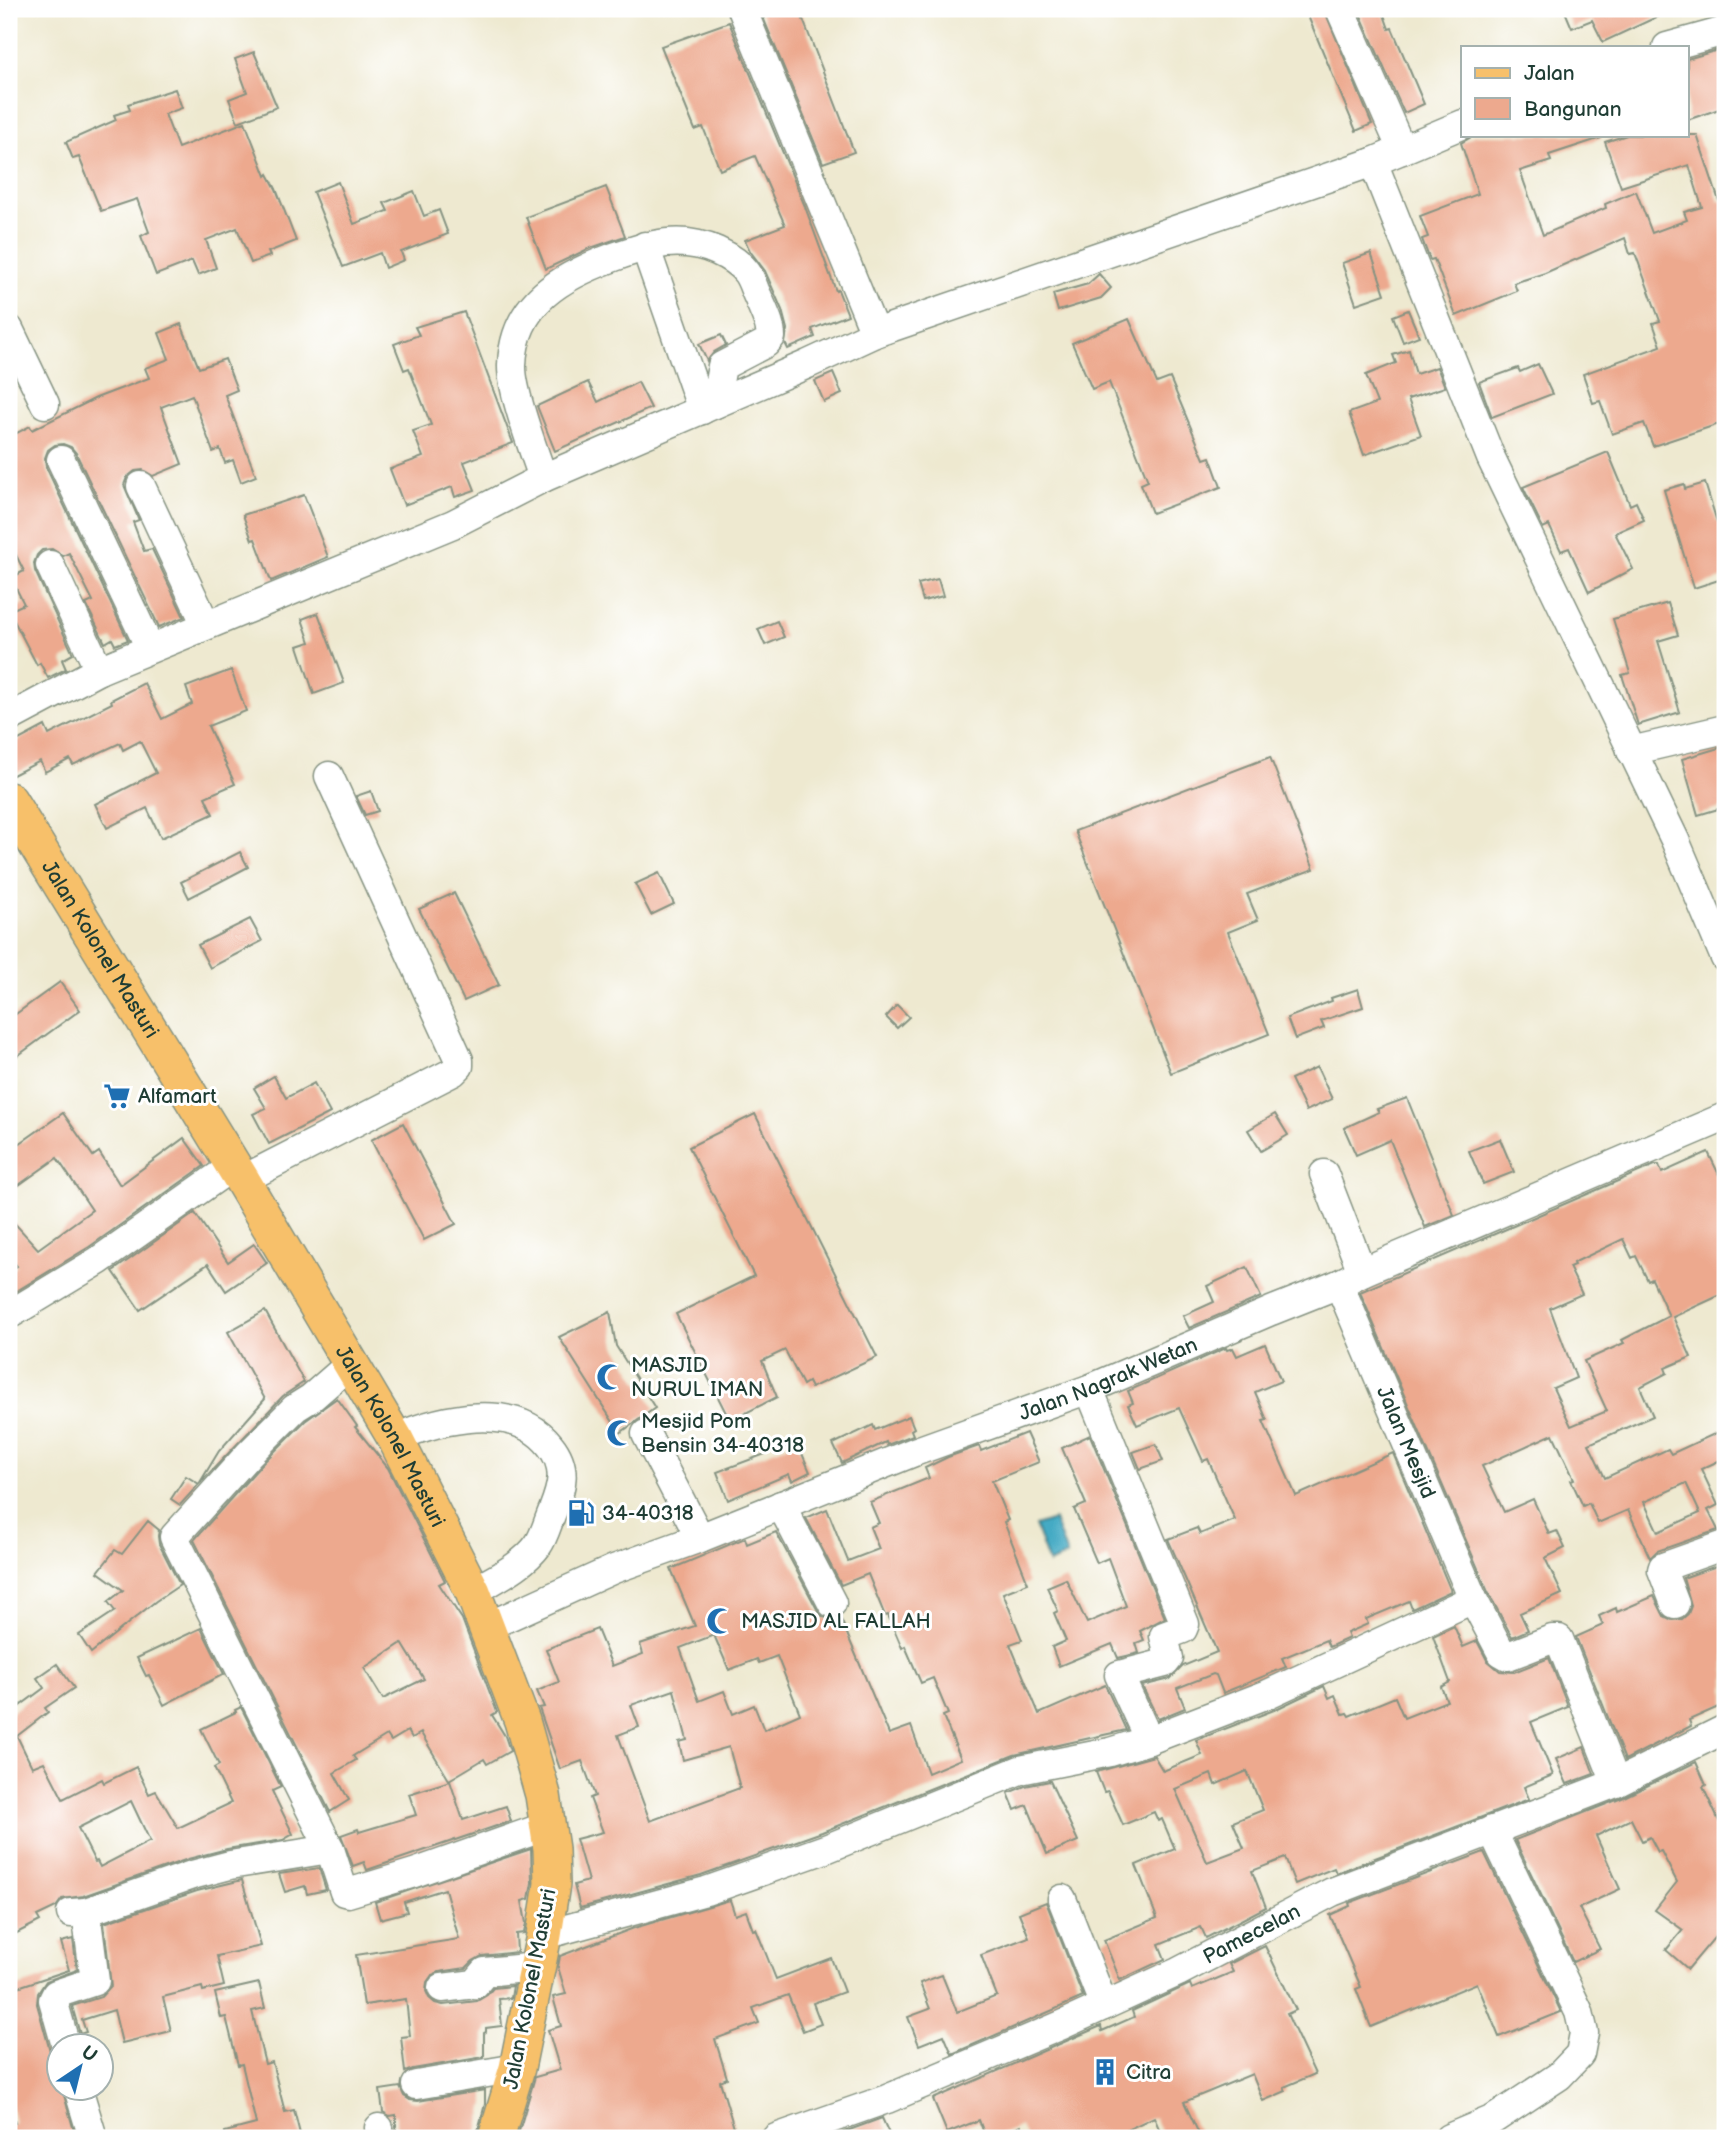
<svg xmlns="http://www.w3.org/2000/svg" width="1734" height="2147" font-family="'Balsamiq Sans',sans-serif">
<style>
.water{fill:#44aac4;stroke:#32747c;stroke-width:2}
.building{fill:#eda98e;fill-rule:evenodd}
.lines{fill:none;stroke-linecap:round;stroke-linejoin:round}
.minor-casing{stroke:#869382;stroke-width:31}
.major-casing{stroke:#869382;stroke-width:38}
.minor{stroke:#fff;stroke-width:28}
.major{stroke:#f7c06b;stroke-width:35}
.labels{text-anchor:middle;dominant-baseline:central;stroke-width:6;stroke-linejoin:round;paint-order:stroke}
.street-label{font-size:21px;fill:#1f3d34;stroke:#fff}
.poi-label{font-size:21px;fill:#1f3d34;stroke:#fff;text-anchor:start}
</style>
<rect width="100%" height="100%" fill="#fff"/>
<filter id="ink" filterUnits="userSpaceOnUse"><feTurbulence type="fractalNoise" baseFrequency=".0143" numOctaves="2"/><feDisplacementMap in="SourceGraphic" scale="14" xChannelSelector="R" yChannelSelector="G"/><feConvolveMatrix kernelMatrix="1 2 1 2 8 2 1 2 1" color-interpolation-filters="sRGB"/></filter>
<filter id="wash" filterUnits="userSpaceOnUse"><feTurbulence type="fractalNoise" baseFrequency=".00686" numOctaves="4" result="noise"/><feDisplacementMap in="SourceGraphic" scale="28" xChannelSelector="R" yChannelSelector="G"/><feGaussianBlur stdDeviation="1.57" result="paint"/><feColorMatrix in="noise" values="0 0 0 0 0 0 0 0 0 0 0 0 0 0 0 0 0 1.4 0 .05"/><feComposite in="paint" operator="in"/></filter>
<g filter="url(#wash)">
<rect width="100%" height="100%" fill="#eee9d0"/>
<path class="water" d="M1054 1520 1067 1555 1049 1564 1035 1526Z"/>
<g id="blocks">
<g class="building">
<path d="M763 9H799L854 152 823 163 760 10Z"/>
<path d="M1305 9H1324L1372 124 1356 131Z"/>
<path d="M1358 9H1382L1389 29 1392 28 1424 104 1404 113Z"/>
<path d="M1564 9H1674L1603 42 1592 20 1572 28Z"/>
<path d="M729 22 804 204 836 291 838 290 848 315 812 329 815 337 788 349 785 343 787 329 782 310 765 271 750 251 745 240 785 225 755 156 720 170 703 127 695 130 661 46Z"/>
<path d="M1725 48V107L1687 120V59Z"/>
<path d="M254 52 277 107 238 122 229 99 247 92 235 59Z"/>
<path d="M175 89 182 108 165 114 178 148 245 122 266 176 268 174 276 189 296 241 268 252 270 256 251 263 237 228 206 240 216 268 198 275 192 261 156 275 141 236 149 232 137 199 101 211 79 157 73 159 66 142 116 120 114 115 130 110 128 104Z"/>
<path d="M1475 135H1601V138L1549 155 1551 161 1520 171 1543 235 1606 208 1605 204 1636 191 1652 233 1687 220 1684 212 1702 207 1689 165 1621 187 1605 142 1627 135H1697L1719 201 1725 198V422L1653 446 1644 423 1612 434 1600 401 1593 403 1583 374 1661 346 1653 323 1660 321 1635 253 1630 254 1625 238 1545 273 1514 283 1517 291 1456 316 1434 259 1430 260 1422 239 1428 237 1420 216 1478 194 1461 143Z"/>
<path d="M338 182 354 224 388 211 384 203 414 191 424 216 439 210 448 234 401 252 404 260 385 268 380 253 343 267 313 192Z"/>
<path d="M606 187 625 236 588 249 546 269 526 217Z"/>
<path d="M1371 253 1385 294 1356 304 1342 263Z"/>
<path d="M1099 274 1111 288 1101 298 1058 311 1053 294 1088 284Z"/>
<path d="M1408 310 1419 336 1403 342 1393 316Z"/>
<path d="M464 312 513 443 464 462 475 490 455 497 452 487 404 505 390 469 423 457 413 431 431 425 409 368 404 370 394 344 419 335 415 327Z"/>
<path d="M1129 319 1157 383 1170 378 1204 459 1210 457 1221 487 1152 513 1141 484 1148 481 1109 382 1092 389 1072 343Z"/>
<path d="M181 324 199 368 225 359 237 390 225 395 256 476 241 482 233 460 225 463 220 449 213 452 192 395 161 407 182 464 153 476 143 470 135 471 127 477 124 485 139 520 133 522 144 551 152 549 184 617 159 627 76 453 71 447 63 444 55 445 48 450 45 458 46 467 128 640 115 645 112 639 105 643 86 604 93 601 69 553 63 556 52 549 42 550 37 555 34 563 35 571 73 654 62 660 66 669 48 678 40 663 37 665 9 611 24 604 11 578 24 571 9 541V437L30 426 32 430 96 398 149 378 145 368 169 359 159 333Z"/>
<path d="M721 335 726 345 714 352 707 361 699 344Z"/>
<path d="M1409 350 1416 374 1437 367 1445 387 1408 399 1421 435 1364 455 1349 413 1377 403 1366 375 1396 363 1393 355Z"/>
<path d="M1538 364 1552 394 1492 417 1479 382 1518 368 1520 372Z"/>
<path d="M833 373 842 394 824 402 815 381Z"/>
<path d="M588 382 598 402 638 382 651 408 555 451 537 406Z"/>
<path d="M1608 452 1630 505 1636 502 1644 520 1615 533 1633 569 1589 592 1569 548 1561 551 1549 525 1543 528 1523 487Z"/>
<path d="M1705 483 1717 522 1725 520V578L1694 588 1664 490 1684 484 1685 489Z"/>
<path d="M304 495 328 557 271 581 255 539 252 540 243 515Z"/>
<path d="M938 579 943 596 923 601 918 584Z"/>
<path d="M1668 603 1678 635 1658 641 1680 712 1638 725 1622 675 1630 673 1613 619Z"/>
<path d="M318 613 344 683 314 694 298 646 310 642 302 619Z"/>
<path d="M777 621 784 637 765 645 758 629Z"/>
<path d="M231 670 246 711 208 726 235 784 205 797 213 814 161 838 147 808 107 828 95 804 156 773 140 741 123 750 120 743 73 765 70 759 45 772 40 761 9 777V745L45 726 49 735 112 703 111 700 144 683 162 719 192 704 186 687Z"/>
<path d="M1722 747 1725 756V807L1698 815 1682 759Z"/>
<path d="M1270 757 1314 869 1247 894 1258 920 1228 932 1269 1034 1171 1073 1075 831Z"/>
<path d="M371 791 378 811 365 815 356 796Z"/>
<path d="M240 852 248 867 189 898 181 882Z"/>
<path d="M659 873 674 904 651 915 635 884Z"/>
<path d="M454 893 499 985 464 1001 419 909Z"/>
<path d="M250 919 262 941 210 968 198 945Z"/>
<path d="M60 982 80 1010 9 1062V1019Z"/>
<path d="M1358 989 1363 1007 1321 1021 1324 1028 1295 1039 1287 1018 1332 1001 1331 998Z"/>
<path d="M897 1005 909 1017 897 1028 886 1017Z"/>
<path d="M1317 1067 1332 1099 1306 1111 1291 1079Z"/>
<path d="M274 1076 286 1098 314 1083 330 1113 269 1144 253 1114 266 1108 254 1088Z"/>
<path d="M1407 1098 1454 1215 1425 1227 1390 1140 1356 1155 1344 1128 1379 1112 1377 1109Z"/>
<path d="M63 1113 93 1156 99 1152 120 1185 184 1138 204 1166 89 1247 10 1295 9 1272 17 1266 9 1257V1217L38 1249 92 1210 57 1158 9 1192V1151Z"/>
<path d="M755 1114 877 1357 811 1388 808 1382 803 1385 785 1350 762 1361 777 1397 730 1421 676 1314 754 1276 689 1147Z"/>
<path d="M1275 1114 1288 1135 1261 1151 1248 1130Z"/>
<path d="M403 1123 456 1224 424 1240 371 1140Z"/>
<path d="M1500 1139 1514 1172 1483 1184 1469 1151Z"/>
<path d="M1708 1152 1721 1179 1725 1177V1293L1673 1317 1691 1357 1665 1368 1667 1373 1640 1387 1653 1416 1589 1444 1605 1478 1668 1449 1671 1454 1725 1429V1458L1701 1469 1718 1505 1708 1510 1718 1530 1657 1551 1650 1558 1628 1510 1598 1523 1589 1503 1583 1506 1571 1480 1574 1479 1553 1434 1482 1466 1504 1512 1533 1499 1549 1534 1557 1531 1565 1548 1545 1558 1562 1594 1520 1613 1528 1630 1512 1637 1488 1592 1360 1292 1655 1165H1659L1662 1173ZM1623 1239 1632 1258 1636 1256 1648 1281 1652 1279 1669 1316 1622 1340 1624 1343 1584 1361 1607 1411 1571 1426 1553 1388 1576 1378 1550 1308 1582 1294 1569 1267 1574 1265 1573 1263ZM1686 1483 1700 1513 1658 1532 1644 1502Z"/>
<path d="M195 1213 228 1262 254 1244 267 1263 226 1291 208 1264 140 1310 113 1271Z"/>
<path d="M1247 1267 1261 1297 1189 1328 1183 1316 1214 1302 1207 1286Z"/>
<path d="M265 1311 304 1382 283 1396 199 1484 219 1451 265 1399 228 1332Z"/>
<path d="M610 1312 616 1346 655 1408 620 1433 559 1337Z"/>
<path d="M1265 1344 1281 1381 1255 1392 1267 1420 1263 1421 1296 1496 1393 1453 1451 1591 1412 1609 1409 1601 1366 1619 1368 1624 1347 1633 1349 1638 1329 1647 1326 1640 1282 1658 1286 1667 1223 1693 1216 1675 1213 1674 1177 1688 1185 1708 1158 1719 1142 1686 1170 1679 1183 1666 1217 1652 1168 1539 1197 1528 1200 1534 1235 1520 1208 1459 1203 1461 1179 1408 1137 1425 1128 1405 1133 1403 1128 1391 1226 1348 1227 1350 1233 1348 1237 1356Z"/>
<path d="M337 1398 357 1426 355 1427 388 1468 445 1581 439 1584 462 1619 497 1712 492 1715 505 1736 510 1751 487 1764 484 1759 449 1780 421 1733 412 1738 408 1731 391 1741 387 1735 353 1756 356 1760 334 1773 349 1800 330 1812 194 1540 261 1465 305 1421ZM402 1643 424 1679 383 1699 364 1668Z"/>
<path d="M909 1416 914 1428 911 1430 913 1435 887 1445 886 1442 842 1463 833 1444 873 1425 875 1430Z"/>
<path d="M1026 1433 1039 1462 992 1481 1008 1520 1004 1522 1028 1583 1003 1593 1022 1640 1010 1644 1039 1714 1105 1685 1126 1730 1014 1755 822 1832 701 1875 580 1908 574 1885 588 1881 576 1839 603 1832 590 1798 595 1796 582 1761 560 1769 539 1708 544 1707 537 1691 559 1682 546 1649 597 1629 612 1666 643 1654 640 1644 695 1626 671 1569 745 1538 747 1544 776 1532 818 1611 823 1617 831 1619 840 1617 889 1734 911 1726 928 1773 961 1759 943 1716 948 1714 933 1678 921 1683 905 1646 902 1648 888 1615 885 1616 868 1574 841 1585 806 1518 827 1509 848 1561 879 1549 870 1527 879 1523 870 1502 929 1478 925 1468 948 1457 979 1446 981 1451ZM714 1635 729 1670 757 1659 759 1663 777 1656 800 1714 764 1730 754 1705 733 1714 724 1691 699 1701 680 1648ZM674 1690 687 1740 679 1742 683 1760 729 1747 740 1788 650 1821 618 1735 639 1727 631 1705Z"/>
<path d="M1090 1435 1165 1618 1140 1631 1144 1640 1136 1643 1139 1653 1118 1658 1112 1644 1059 1666 1052 1647 1066 1641 1054 1613 1058 1611 1047 1587 1066 1579 1087 1623 1126 1606 1108 1558 1097 1563 1074 1509 1086 1504 1062 1448Z"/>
<path d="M797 1442 810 1472 792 1481 789 1474 728 1500 717 1472Z"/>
<path d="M1156 1444 1163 1461 1140 1469 1133 1452Z"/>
<path d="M186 1476 199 1484 180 1505 171 1499Z"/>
<path d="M148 1521 159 1530 158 1536 159 1544 180 1585 156 1601 91 1653 79 1635 115 1611 108 1602 123 1590 98 1572 115 1550 122 1554Z"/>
<path d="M1725 1563V1704L1689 1720 1691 1726 1625 1760 1576 1637 1603 1625 1599 1616 1616 1608 1617 1612 1654 1596 1664 1616 1672 1620 1682 1619 1688 1614 1691 1606 1683 1578Z"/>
<path d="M1454 1626 1463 1647 1477 1641 1487 1660 1500 1671 1514 1672 1549 1658 1568 1707 1531 1722 1553 1775 1524 1787 1529 1799 1336 1873 1334 1868 1295 1884 1285 1858 1252 1871 1266 1907 1206 1938 1201 1927 1159 1944 1165 1959 1120 1980 1104 1940 1157 1918 1136 1865 1175 1849 1162 1819 1158 1821 1154 1812 1123 1825 1108 1791 1104 1792 1096 1772 1154 1756 1163 1771 1202 1755 1196 1740 1274 1710 1324 1686 1329 1698 1335 1695 1343 1714 1347 1713 1349 1716 1395 1697 1404 1718 1447 1701 1441 1687 1450 1682 1433 1636ZM1247 1771 1263 1810 1233 1822 1244 1848 1207 1862 1175 1789 1211 1774 1215 1785Z"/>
<path d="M201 1628 224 1674 164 1705 149 1675 146 1676 137 1658Z"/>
<path d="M57 1664 74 1688 45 1708 48 1712 17 1736 32 1767 44 1762 63 1799 102 1779 104 1783 136 1767 149 1794 156 1791 178 1828 231 1803 214 1768 219 1765 201 1729 236 1712 235 1710 241 1707 281 1787 272 1791 293 1834 283 1840 227 1849 188 1859 83 1896 62 1899 56 1907 37 1916 40 1921 9 1937V1714L44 1688 37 1678ZM131 1801 150 1841 100 1867 97 1861 95 1862 78 1828Z"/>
<path d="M1584 1747 1594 1774 1567 1784 1556 1759Z"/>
<path d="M1696 1762 1706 1785 1703 1787 1725 1834V1925L1688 1969 1666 1950 1683 1930 1655 1910 1677 1882 1661 1851 1658 1852 1650 1837 1642 1841 1631 1819 1596 1836 1620 1889 1579 1908 1600 1949 1573 1962 1515 1840 1622 1798Z"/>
<path d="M450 1781 463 1820 506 1806 511 1821 367 1870 364 1862 353 1866 341 1835 358 1829 359 1832 416 1815 409 1794Z"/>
<path d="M1050 1781 1078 1841 1047 1854 1027 1805 1015 1810 1008 1793 1025 1786Z"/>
<path d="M531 1849 532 1883 529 1899 522 1901 526 1923 524 1933 516 1934 517 1952 482 1956 473 1961 466 1968 439 1972 432 1975 427 1982 426 1991 429 1998 435 2003 443 2005 477 2001 487 1995 493 1988 513 1986 511 1998 499 1999 502 2026 486 2028V2032L484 2033V2057L413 2069 405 2072 401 2037 410 2036 406 1999 364 2005 356 1955 459 1939 445 1889 404 1902 407 1912 380 1919 375 1902Z"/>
<path d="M1484 1852 1561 2012 1499 2037 1477 1983 1371 2027 1356 1989 1361 1987 1330 1915 1350 1906 1349 1903Z"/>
<path d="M319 1868 326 1890 307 1894 305 1886 285 1892 279 1874Z"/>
<path d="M242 1880 261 1946 217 1956 224 1986 203 1991 202 1987 163 1997 171 2031 122 2043 114 2010 82 2020 86 2032 80 2034 72 2006 101 1997 111 1986 104 1923 197 1891Z"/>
<path d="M730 1900 735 1915 746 1911 753 1930 756 1929 776 1979 831 1958 844 1992 813 2003 821 2024 803 2031 788 1995 753 2008 759 2023 715 2039 727 2078 720 2081 737 2138H700L698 2132 678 2138H517L535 2077 560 2070 548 2030 561 2026 553 1997 566 1994 558 1967 560 1956 634 1928Z"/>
<path d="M1046 1902 1083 1997 952 2054 944 2035 919 2045 908 2017 930 2009 920 1983 942 1975 957 2012 997 1996 981 1955 1029 1937 1019 1913Z"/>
<path d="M73 1939 77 1970 46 1981 38 1993 37 2004 50 2051 60 2061V2088H62L76 2138H62L61 2134 44 2138H9V2125L15 2123 9 2095V1990L69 1970 61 1942Z"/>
<path d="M1265 1946 1296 2010 1287 2014 1315 2074 1284 2087 1286 2091 1263 2101 1252 2074 1184 2102 1201 2138H1163L1154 2117 1110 2138H1026L1021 2126 992 2138H986L979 2120 947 2133 933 2099 1101 2026 1102 2031 1134 2017 1132 2011 1190 1984 1192 1989 1233 1972 1229 1964Z"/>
<path d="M259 1983 265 2008 252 2011 265 2064 272 2062 285 2112 294 2110 301 2138H226L225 2132 256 2124 242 2064 238 2065 226 2017 221 2018 215 1993Z"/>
<path d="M400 2087 404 2096 410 2100 418 2101 485 2090V2104L476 2138H396V2115L390 2116 383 2112 380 2090Z"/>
<path d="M882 2118 891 2138H829L844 2132Z"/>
</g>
</g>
</g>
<g filter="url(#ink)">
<use href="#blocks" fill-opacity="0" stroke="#869382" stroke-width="2"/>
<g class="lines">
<defs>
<g id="minor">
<path d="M742 9 875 333"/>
<path d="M1340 9 1402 150"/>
<path d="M1667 47 1725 31"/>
<path d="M1373 162 1491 458 1675 840 1725 958"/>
<path d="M645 246 702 410"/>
<path d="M9 329 45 404"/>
<path d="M61 460 150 648"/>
<path d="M543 478C534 451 511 391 512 365 514 302 562 276 614 257 650 244 681 235 717 251 728 256 739 262 747 273 752 280 754 289 758 297 763 310 771 323 771 337L766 343 722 366 715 404"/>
<path d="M141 486 206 625"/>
<path d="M50 565 99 670"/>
<path d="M9 718 99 670 453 524 543 478 808 364 875 333 1373 162 1463 124"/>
<path d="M1631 751 1725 729"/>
<path d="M1324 1174 1362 1272"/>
<path d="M242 1180 453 1072 459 1066V1060L329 776"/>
<path id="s1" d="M1339 1284 1473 1599 1501 1652 1508 1656 1552 1639H1559L1616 1783"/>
<path d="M12 1313 98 1261 233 1166"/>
<path d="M350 1364 311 1398 295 1408 249 1454 174 1537 330 1849 344 1892 348 1893 414 1873 547 1826"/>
<path d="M1089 1389 1185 1624 1183 1629 1164 1636 1169 1658 1165 1663 1119 1675 1149 1740"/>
<path d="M646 1434 700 1538"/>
<path d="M395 1438C439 1419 515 1400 550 1445 568 1467 562 1487 553 1510 548 1521 545 1535 538 1545 523 1566 494 1579 473 1592"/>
<path d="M781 1505 832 1603"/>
<path d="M1675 1604 1662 1570 1663 1567 1725 1545"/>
<path id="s2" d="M486 1627 614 1569 700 1538 914 1452 1089 1389 1271 1311 1339 1284 1362 1272 1725 1117"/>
<path d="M1062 1899 1104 2006"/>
<path d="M71 1913 86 1912 192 1875 230 1865 330 1849"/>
<path d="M544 1935 706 1891 828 1848 1020 1770 1110 1752 1149 1740 1268 1694 1473 1599"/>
<path d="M442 1988 475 1984 485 1972 536 1967"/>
<path d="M66 2046 53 2000 56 1994 95 1981 86 1912"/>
<path d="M416 2085 517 2068"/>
<path d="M78 2088 93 2138"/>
<path d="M379 2128 380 2138"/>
<path id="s3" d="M776 2138 887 2099 1062 2025 1178 1972 1332 1892 1616 1783 1725 1729"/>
<path d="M1449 2138 1494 2119 1559 2076 1580 2054 1584 2033 1579 2012 1492 1830"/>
</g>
<g id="major">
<path id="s4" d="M9 800 242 1180 395 1438 473 1592 522 1721 543 1795 551 1849 552 1884 544 1935 517 2068 496 2138"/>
</g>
</defs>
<use href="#minor" class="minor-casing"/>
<use href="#major" class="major-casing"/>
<use href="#minor" class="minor"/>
<use href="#major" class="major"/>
</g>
</g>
<defs>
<symbol id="supermarket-bare" viewBox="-9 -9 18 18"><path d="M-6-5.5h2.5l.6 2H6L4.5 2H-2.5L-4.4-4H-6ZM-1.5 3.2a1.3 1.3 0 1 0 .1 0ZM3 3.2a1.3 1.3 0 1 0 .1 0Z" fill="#1f6fb2" stroke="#fff" stroke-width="2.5" paint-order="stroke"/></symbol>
<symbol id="mosque-bare" viewBox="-9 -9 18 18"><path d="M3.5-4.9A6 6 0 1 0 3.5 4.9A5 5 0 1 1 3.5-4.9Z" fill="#1f6fb2" stroke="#fff" stroke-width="2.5" paint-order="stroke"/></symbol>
<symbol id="fuel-bare" viewBox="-9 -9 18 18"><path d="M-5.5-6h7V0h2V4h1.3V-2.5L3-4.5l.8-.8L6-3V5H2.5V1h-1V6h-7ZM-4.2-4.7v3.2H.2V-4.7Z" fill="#1f6fb2" stroke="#fff" stroke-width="2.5" paint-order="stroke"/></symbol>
<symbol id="building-bare" viewBox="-9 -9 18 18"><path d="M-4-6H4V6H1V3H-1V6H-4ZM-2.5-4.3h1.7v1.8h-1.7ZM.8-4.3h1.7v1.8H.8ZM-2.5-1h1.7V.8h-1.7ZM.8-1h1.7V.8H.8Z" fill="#1f6fb2" stroke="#fff" stroke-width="2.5" paint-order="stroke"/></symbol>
</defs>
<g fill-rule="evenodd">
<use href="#supermarket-bare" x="98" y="1077" width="38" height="38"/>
<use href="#mosque-bare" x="591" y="1358" width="38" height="38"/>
<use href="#mosque-bare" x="601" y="1414" width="38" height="38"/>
<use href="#fuel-bare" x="562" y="1494" width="38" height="38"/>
<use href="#mosque-bare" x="701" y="1602" width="38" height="38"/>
<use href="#building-bare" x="1086" y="2053" width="38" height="38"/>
</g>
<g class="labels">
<g class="street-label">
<text stroke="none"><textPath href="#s4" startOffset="175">Jalan Kolonel Masturi</textPath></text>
<text stroke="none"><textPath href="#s2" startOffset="670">Jalan Nagrak Wetan</textPath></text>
<text stroke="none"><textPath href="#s4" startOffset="742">Jalan Kolonel Masturi</textPath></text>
<text stroke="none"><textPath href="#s1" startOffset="172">Jalan Mesjid</textPath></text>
<text stroke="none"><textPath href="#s3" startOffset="518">Pamecelan</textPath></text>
<text transform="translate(530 1989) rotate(-79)">Jalan Kolonel Masturi</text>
</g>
<g class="poi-label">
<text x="138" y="1096">Alfamart</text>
<text x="631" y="1365">MASJID<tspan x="631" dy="24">NURUL IMAN</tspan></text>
<text x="641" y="1421">Mesjid Pom<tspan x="641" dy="24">Bensin 34-40318</tspan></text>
<text x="602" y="1513">34-40318</text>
<text x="741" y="1621">MASJID AL FALLAH</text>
<text x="1126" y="2072">Citra</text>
</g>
</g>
<rect width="1734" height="2147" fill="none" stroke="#fff" stroke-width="35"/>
<rect x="1461" y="46" width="228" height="91" fill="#ffffff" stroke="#a5b1ae" stroke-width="2"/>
<rect x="1475" y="68" width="35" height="10" fill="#f7c06b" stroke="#a5b1ae" stroke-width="2"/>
<text x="1524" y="80" font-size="21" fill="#1f3d34">Jalan</text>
<rect x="1475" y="98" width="35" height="21" fill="#eda98e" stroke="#a5b1ae" stroke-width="2"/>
<text x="1524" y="116" font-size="21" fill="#1f3d34">Bangunan</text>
<g transform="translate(80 2067) rotate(35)"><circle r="33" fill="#ffffff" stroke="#a5b1ae" stroke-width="2"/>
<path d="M0-5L12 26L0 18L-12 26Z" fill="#1f6fb2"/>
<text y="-10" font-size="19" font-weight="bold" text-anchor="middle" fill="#1f3d34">U</text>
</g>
</svg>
